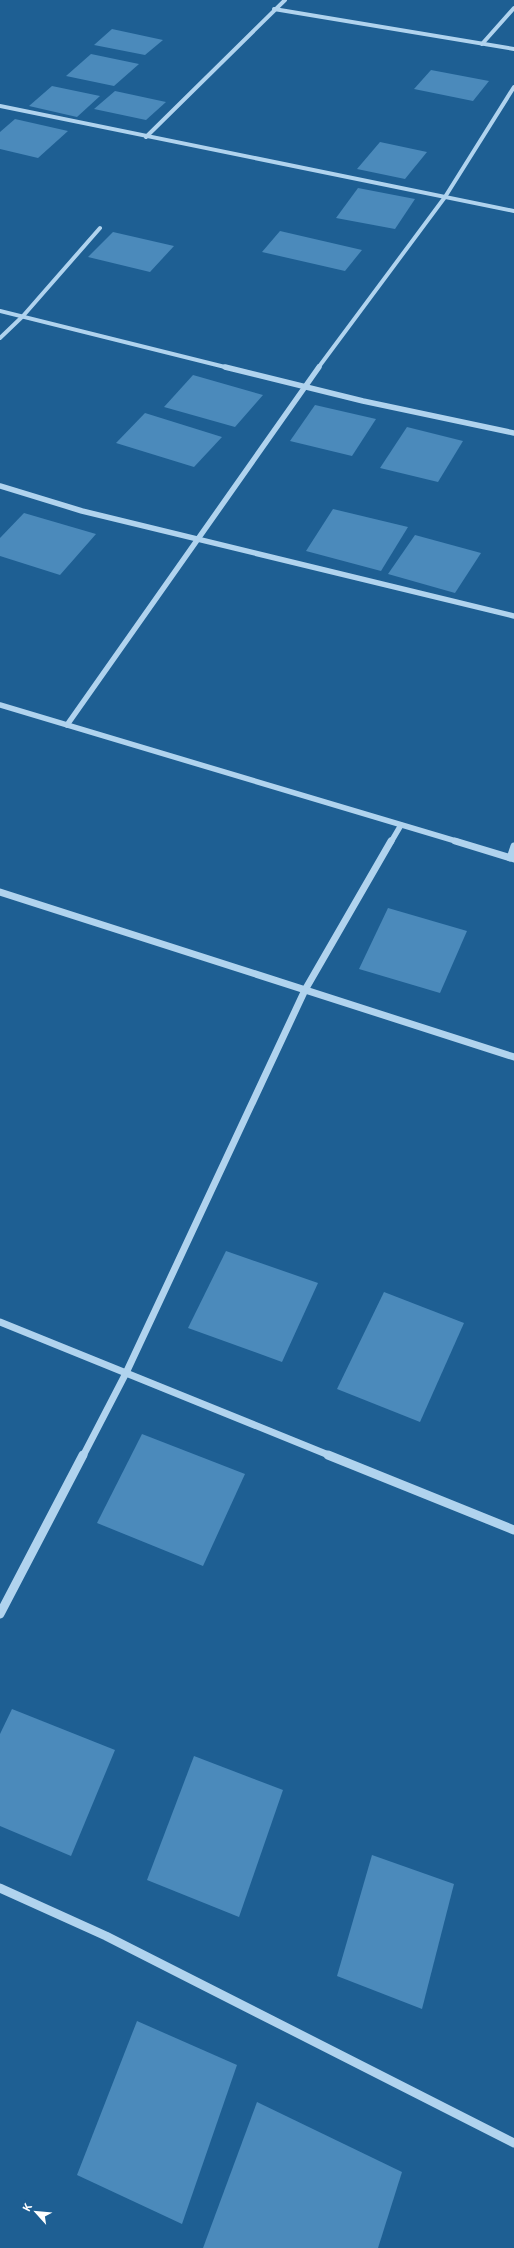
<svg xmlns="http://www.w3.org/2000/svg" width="514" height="2248" font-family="'Open Sans',sans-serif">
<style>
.building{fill:#4b8abb}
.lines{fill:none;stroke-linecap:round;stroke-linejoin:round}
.minor-far3{stroke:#b0d3ee;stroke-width:4}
.minor-far2{stroke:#b0d3ee;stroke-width:5.5}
.minor-far1{stroke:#b0d3ee;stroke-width:7}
.minor{stroke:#b0d3ee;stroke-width:9}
</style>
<rect width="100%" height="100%" fill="#1e5f93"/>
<g class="building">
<path d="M112 29 163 40 145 55 94 45Z"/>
<path d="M91 54 139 64 114 86 66 76Z"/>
<path d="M431 70 489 81 473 101 414 89Z"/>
<path d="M52 86 100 96 77 117 29 106Z"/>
<path d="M115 91 166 102 146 120 94 109Z"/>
<path d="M15 119 68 131 38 158 0 149V132Z"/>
<path d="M380 142 427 152 405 179 357 169Z"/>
<path d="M358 188 415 199 395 229 336 218Z"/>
<path d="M280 231 362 250 345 271 262 252Z"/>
<path d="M113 232 174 246 150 272 88 257Z"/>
<path d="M193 375 263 395 235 427 164 407Z"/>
<path d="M315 405 376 419 352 456 290 441Z"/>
<path d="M145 413 222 437 194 467 116 443Z"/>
<path d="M407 427 463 441 438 482 380 468Z"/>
<path d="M333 509 408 527 381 571 306 551Z"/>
<path d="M24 513 96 534 60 575 0 556V538Z"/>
<path d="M415 535 481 553 455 593 388 574Z"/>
<path d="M388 908 467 931 440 993 359 969Z"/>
<path d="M226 1251 318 1283 282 1362 188 1328Z"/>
<path d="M384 1292 464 1323 420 1422 337 1389Z"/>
<path d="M142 1434 245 1474 203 1566 97 1523Z"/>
<path d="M12 1709 115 1750 71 1856 0 1826V1734Z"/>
<path d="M194 1756 283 1790 239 1917 147 1880Z"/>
<path d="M372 1855 454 1884 422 2009 337 1976Z"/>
<path d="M137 2021 237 2065 182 2224 77 2175Z"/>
<path d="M257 2102 402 2172 378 2248H203Z"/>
</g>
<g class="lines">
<g class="minor-far3">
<path d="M274 9 514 49"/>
<path d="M482 44 514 8"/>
<path d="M0 106 514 211"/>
<path d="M146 137 285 0"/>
<path d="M0 311 229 368"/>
<path d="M0 338 23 316 100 228"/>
<path d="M318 368 445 197 514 87"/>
</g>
<g class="minor-far2">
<path d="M225 367 363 401 514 433"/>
<path d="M0 486 82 511 514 616"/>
<path d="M0 705 459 842"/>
<path d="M67 725 319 367"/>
<path d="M391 842 401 825"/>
</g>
<g class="minor-far1">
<path d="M455 841 514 859"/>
<path d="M510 858 514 846"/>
<path d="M0 892 514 1057"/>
<path d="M0 1322 331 1456"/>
<path d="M83 1456 126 1373 305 990 391 841"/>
</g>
<g class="minor">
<path d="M328 1455 514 1530"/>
<path d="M0 1614 83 1455"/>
<path d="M0 1888 106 1936 514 2143"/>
</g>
</g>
<g transform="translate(36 2212) rotate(297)" stroke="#1e5f93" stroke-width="3" paint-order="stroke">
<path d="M0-3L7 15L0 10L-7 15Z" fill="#ffffff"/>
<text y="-6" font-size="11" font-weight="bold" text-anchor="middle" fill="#ffffff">K</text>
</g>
</svg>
